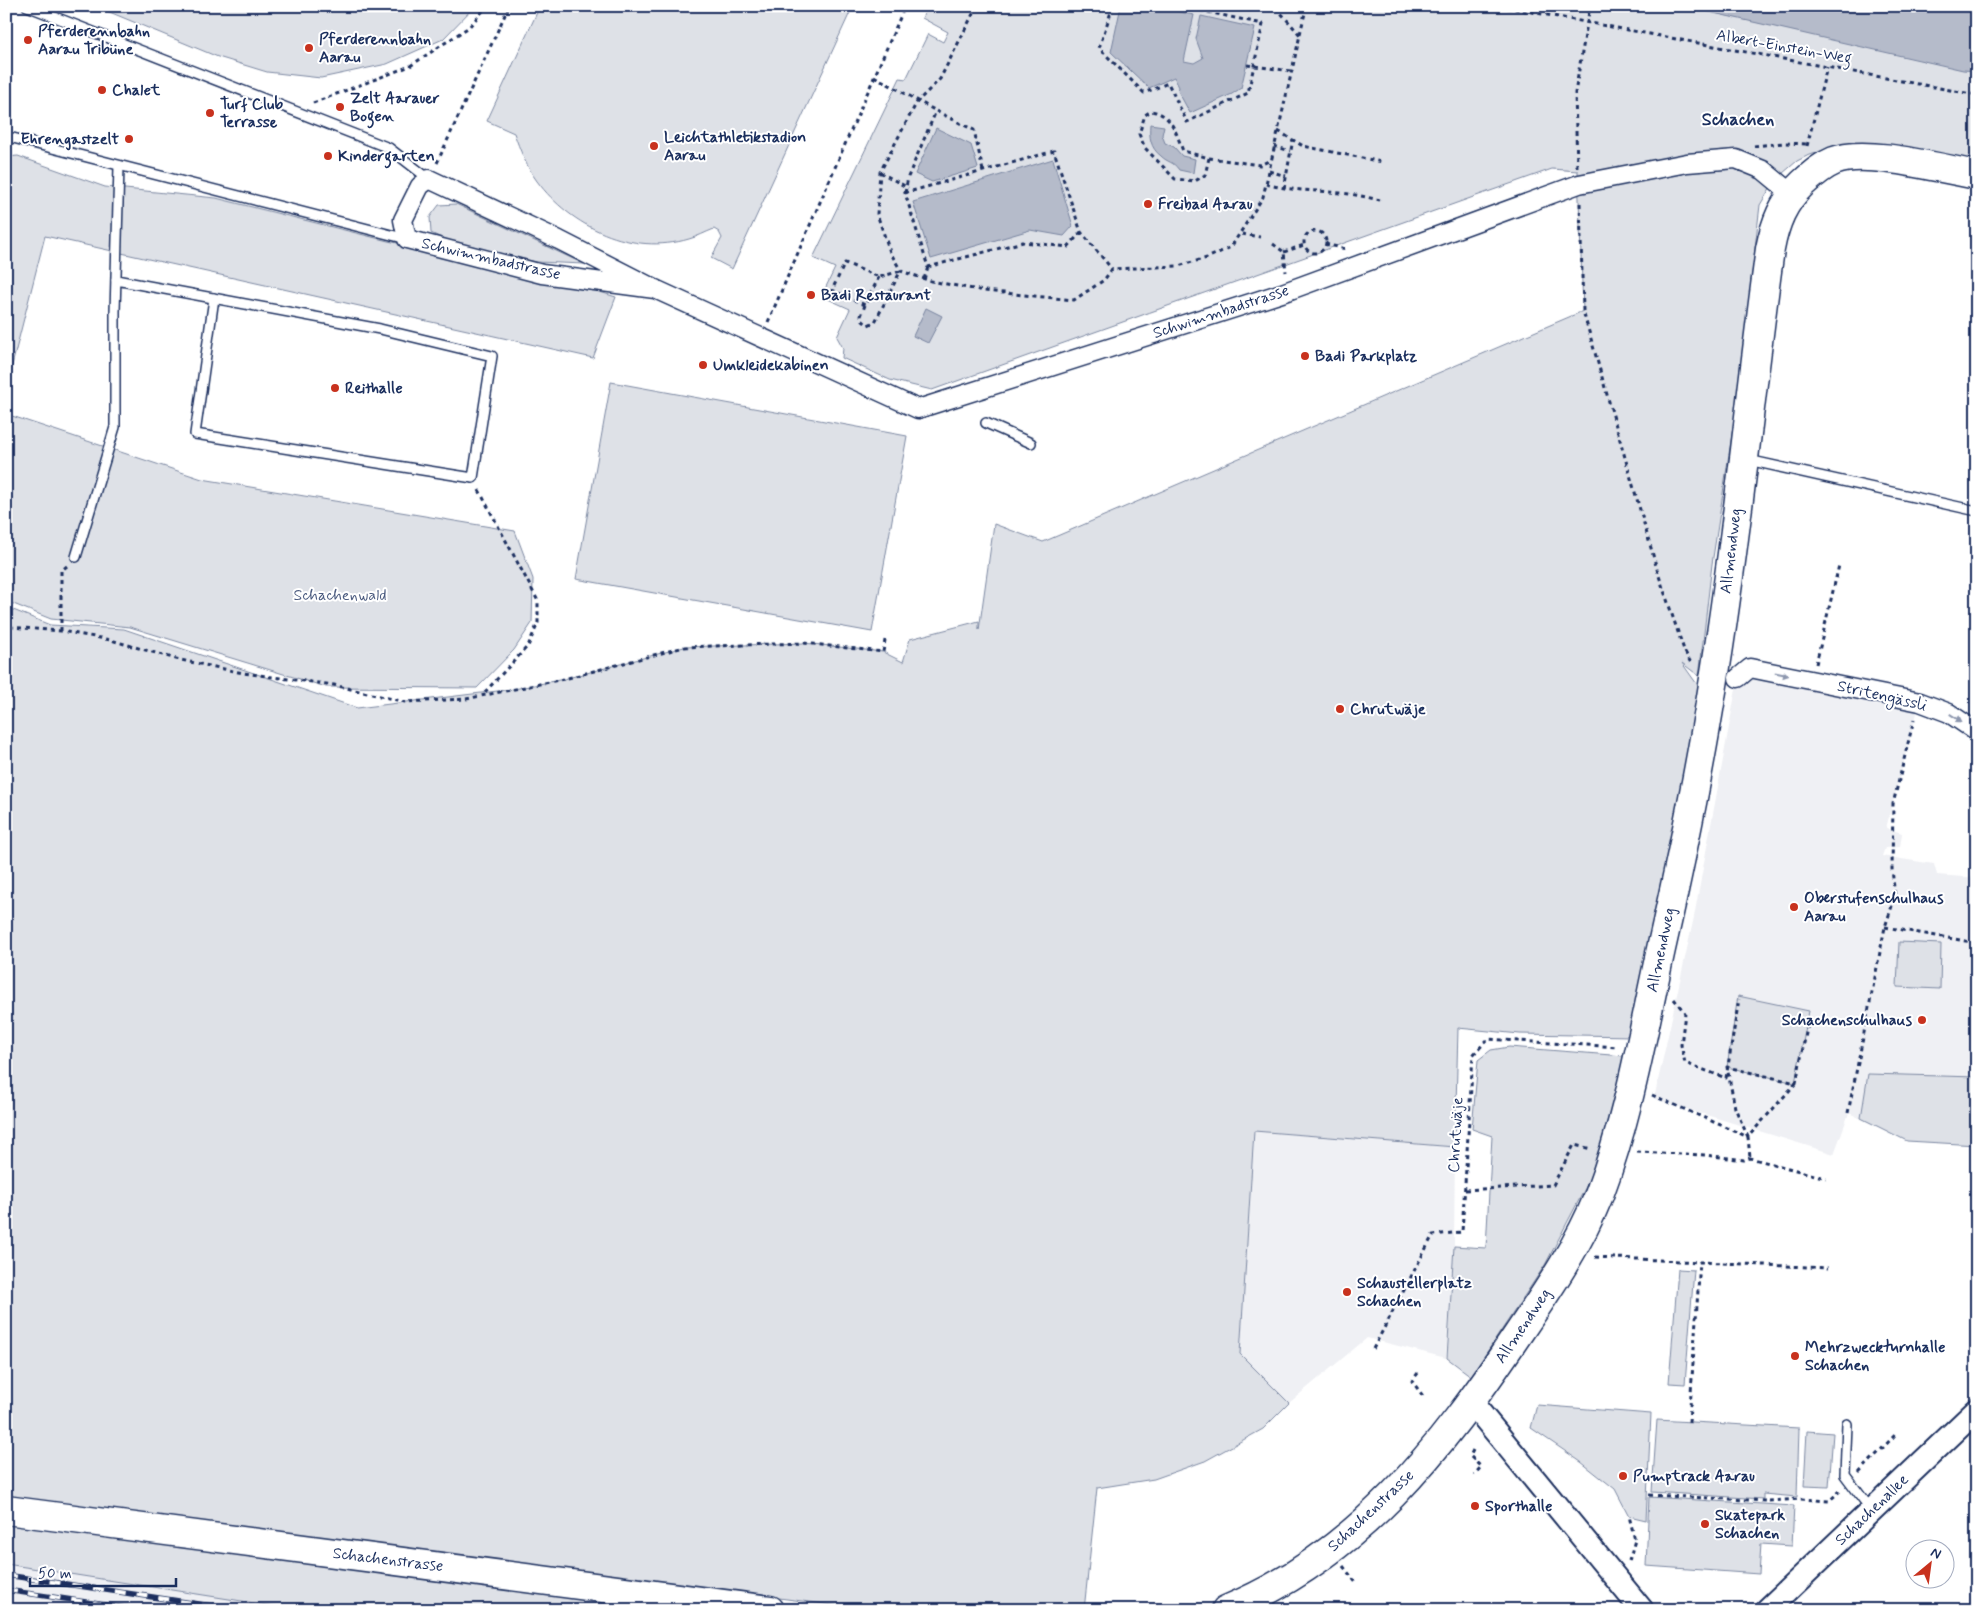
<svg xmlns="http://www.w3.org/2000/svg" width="1983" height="1616" font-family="Mynerve,sans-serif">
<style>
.built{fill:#eff0f4}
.green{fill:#dee1e7;stroke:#7c88a2}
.water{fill:#b5bbca;stroke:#77839f}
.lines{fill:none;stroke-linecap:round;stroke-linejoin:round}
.service-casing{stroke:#1b2f5e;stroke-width:12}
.minor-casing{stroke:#1b2f5e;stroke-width:21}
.tertiary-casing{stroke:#1b2f5e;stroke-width:26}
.primary-casing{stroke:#1b2f5e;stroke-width:31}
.path{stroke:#1b2f5e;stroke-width:3;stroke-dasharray:4 4;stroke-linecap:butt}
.service{stroke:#fff;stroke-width:9}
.minor{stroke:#fff;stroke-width:18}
.tertiary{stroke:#fff;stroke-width:22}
.primary{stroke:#fff;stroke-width:28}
.rail-casing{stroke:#1b2f5e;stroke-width:5.5}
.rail{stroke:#fff;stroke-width:4;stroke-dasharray:11;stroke-linecap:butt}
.oneway{fill:#8d97ae}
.poi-dot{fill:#c8321e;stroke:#fff;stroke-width:2}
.labels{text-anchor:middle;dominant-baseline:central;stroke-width:4;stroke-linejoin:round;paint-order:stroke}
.poi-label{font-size:16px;font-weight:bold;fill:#1b2f5e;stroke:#fff;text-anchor:start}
.street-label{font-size:16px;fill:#1b2f5e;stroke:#fff}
.park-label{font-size:16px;fill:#4c5c80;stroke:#fff}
.neighbourhood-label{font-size:18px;font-weight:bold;fill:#1b2f5e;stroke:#fff}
</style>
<rect width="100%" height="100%" fill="#fff"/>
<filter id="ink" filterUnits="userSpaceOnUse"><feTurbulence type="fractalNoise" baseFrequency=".02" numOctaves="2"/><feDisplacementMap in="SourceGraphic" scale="10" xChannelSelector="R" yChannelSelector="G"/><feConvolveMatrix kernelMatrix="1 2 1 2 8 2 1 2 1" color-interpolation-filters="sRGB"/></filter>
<g filter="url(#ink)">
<g class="built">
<path d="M1750 668 1920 702 1886 828 1902 833 1900 847 1885 848 1882 856 1934 864 1937 875 1977 878V1145L1907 1141 1849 1113 1834 1154 1654 1099 1694 917 1738 678Z"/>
<path d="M1254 1131 1455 1147 1454 1246 1446 1358 1367 1338 1289 1403 1240 1354Z"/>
<path d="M6 1564 58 1572 299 1610H6Z"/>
</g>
<g class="green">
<path d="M95 6H475L443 39 387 64 321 78 267 72 218 57Z"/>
<path d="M540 6H853L732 269 711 258 722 238 719 232 714 229C706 232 697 237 689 239 632 256 571 227 537 181 526 166 520 150 514 133L487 121Z"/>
<path d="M928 6H1683L1977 71V164L1850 145 1809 155 1797 161 1775 180 1760 205 1737 402 1712 564 1699 676 1682 663 1699 687 1690 759 1632 1036 1520 1034 1458 1028 1455 1147 1254 1131 1240 1354 1289 1403 1263 1429 1205 1461 1154 1479 1097 1488 1084 1610H871L6 1497V607L50 625 124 629 357 708 514 689 564 679 684 647 804 643 883 652 903 662 910 639 979 621V630L994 524 1043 542 1583 311 1578 171 1552 169 932 390 890 380 842 358 843 348 837 337 850 309 828 299 824 291 835 268 813 258 900 78 906 79 928 34 943 42 948 32 922 18Z"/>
<path d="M18 156 105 187 216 198 388 241 542 274 616 297 593 358 45 236 6 389V157Z"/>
<path d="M456 204 584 264 537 262 452 243 431 233 430 217 439 205Z"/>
<path d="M611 382 907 436 872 632 576 579Z"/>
<path d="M6 414 202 479 515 531 533 579 532 623 514 650 477 688 326 687 130 627 51 619 6 601Z"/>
<path d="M1899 942 1941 944 1940 989 1897 987Z"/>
<path d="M1738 996 1809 1011 1795 1083 1727 1067Z"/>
<path d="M1509 1047 1624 1056 1614 1108 1592 1175 1545 1265 1471 1376 1447 1358 1454 1246 1486 1248 1492 1136 1472 1129 1478 1060 1491 1050Z"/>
<path d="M1868 1074 1977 1077V1145L1907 1141 1861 1118Z"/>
<path d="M1678 1269 1694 1270 1685 1384 1669 1383Z"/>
<path d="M1537 1405 1651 1414 1646 1520 1629 1516 1615 1489 1581 1462 1531 1428Z"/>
<path d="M1657 1420 1799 1428 1797 1497 1763 1494V1499L1652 1492Z"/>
<path d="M1807 1431 1833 1433 1829 1487 1804 1486Z"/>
<path d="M1649 1497 1794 1506 1792 1546 1761 1544 1759 1574 1646 1566Z"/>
<path d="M6 1519 696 1610H299L6 1564Z"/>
</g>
<g class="water">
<path d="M1121 6H1153L1194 15 1184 61 1194 63 1203 58 1196 39 1201 16 1255 28 1241 88 1232 94 1190 113 1178 91 1179 87 1174 77 1149 88 1111 52Z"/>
<path d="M1683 6H1977V71L1963 70Z"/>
<path d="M1150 124 1164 126 1162 135 1165 143 1174 147 1182 156 1195 159 1193 173 1179 170C1173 161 1168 163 1161 156 1150 148 1149 136 1150 124Z"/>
<path d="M936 128 971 145 978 168 932 182 915 174Z"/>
<path d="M1053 159 1073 226 1064 236 1030 230 931 259 913 202Z"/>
<path d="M926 308 942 316 928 343 913 336Z"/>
</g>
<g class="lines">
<defs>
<g id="service">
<path d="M27 6 389 148 429 179"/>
<path d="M13 138 407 239"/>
<path d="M116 280 380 329 492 356 473 478 195 434 214 298"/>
<path d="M986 423 1031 443"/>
<path d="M1748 460 1977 511"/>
<path d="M76 557 115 427V312L119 166"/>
<path d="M1847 1424 1845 1475 1872 1511"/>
</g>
<g id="minor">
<path d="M655 289 542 274 407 239 403 220 420 186 429 179 559 240 655 289 918 409 1282 293 1579 184 1687 163 1736 159 1763 170 1792 194"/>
<path d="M1738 678 1750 668 1920 702 1949 713 1977 732"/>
</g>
<g id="tertiary">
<path d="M1472 1403 1642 1610"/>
<path d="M1767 1610 1977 1410"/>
</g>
<g id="primary">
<path d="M6 1510 770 1610"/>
<path d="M1226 1610C1359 1555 1440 1450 1518 1334 1548 1290 1579 1245 1599 1195 1629 1115 1643 1032 1661 949 1681 861 1699 773 1713 685 1737 540 1750 394 1770 249 1775 223 1783 202 1803 183 1813 174 1822 166 1834 161 1866 148 1942 169 1977 175"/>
</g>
</defs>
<use href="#service" class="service-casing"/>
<use href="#minor" class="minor-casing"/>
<use href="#tertiary" class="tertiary-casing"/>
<use href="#primary" class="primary-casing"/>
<g class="path">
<path d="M977 6 940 79 917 102 880 172 877 214 890 252 901 271 931 281 984 291 1074 300 1104 280 1112 269 1178 266 1207 258 1231 247 1263 197 1300 35 1275 6"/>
<path d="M1113 6 1099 48 1144 93 1168 83 1187 122 1248 93 1263 24 1180 6"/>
<path d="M1499 6 1977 95"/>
<path d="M1300 34 1305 13 1301 6"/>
<path d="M1247 65 1291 71"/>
<path d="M874 76 936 111"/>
<path d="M313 103 410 66 469 27 487 6"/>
<path d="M1278 131 1303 146 1382 162"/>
<path d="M1274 146 1290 151"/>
<path d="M1754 146 1784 143 1807 144"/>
<path d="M1807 146 1827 67"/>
<path d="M1209 158 1205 175 1195 181 1175 179 1145 148 1139 134 1145 115 1151 111C1172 114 1176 133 1183 151L1209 158 1260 165 1271 160"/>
<path d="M437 163 509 6"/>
<path d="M1577 167 1575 93 1590 6"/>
<path d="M1269 171 1286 176"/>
<path d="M880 172 908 188"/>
<path d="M1266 184C1290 191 1314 190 1340 193 1353 194 1366 197 1380 200"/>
<path d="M1284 189 1293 139"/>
<path d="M905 193 908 177 936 111 974 130 983 171"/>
<path d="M1580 203 1583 311 1659 576 1684 650 1692 665"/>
<circle cx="1315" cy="242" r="11"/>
<path d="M1081 232 1068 247 1023 242 928 267 905 193 1054 151 1081 232 1112 269"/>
<path d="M1242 234 1260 237"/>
<path d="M1273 244 1284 252 1286 272"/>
<path d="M1325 244 1346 249"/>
<path d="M1284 252 1304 245"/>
<path d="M879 277 865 305 832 290 845 263 879 277 901 271"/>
<path d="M924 279 928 267"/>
<path d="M865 305 861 316 863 321 868 325 875 322 900 272"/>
<path d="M768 322 905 6"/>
<path d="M479 490 538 601V623L528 646 483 694"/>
<path d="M10 627 61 631 111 640 176 659 243 673 334 685 405 702 466 699 564 679 684 647 804 643 883 652 885 640"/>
<path d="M61 631V571L67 566"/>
<path d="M1816 664 1839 565"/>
<path d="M1885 927 1977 943"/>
<path d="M1674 999 1685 1013 1681 1045 1685 1063 1726 1078 1739 999"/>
<path d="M1796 1083 1748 1137 1735 1108 1727 1067 1796 1083 1810 1013"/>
<path d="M1652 1095 1748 1137 1750 1158"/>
<path d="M1848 1113 1885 927 1895 897 1892 869 1893 804 1914 719"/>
<path d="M1637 1152 1705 1155 1744 1160 1750 1158 1826 1178"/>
<path d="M1465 1190 1553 1185 1574 1145 1592 1149"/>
<path d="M1595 1257 1828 1268"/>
<path d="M1373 1349 1433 1235 1462 1232 1473 1055 1488 1039 1617 1047"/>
<path d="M1418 1373 1412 1381 1423 1396"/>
<path d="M1689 1422 1700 1261"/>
<path d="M1473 1450 1470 1456 1481 1467 1474 1475"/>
<path d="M1859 1473 1895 1435"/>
<path d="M1649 1495 1767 1501 1801 1499 1829 1501 1840 1491"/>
<path d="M1629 1561 1635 1540 1629 1516"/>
<path d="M1343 1566 1357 1584"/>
</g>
<use href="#service" class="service"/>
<use href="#minor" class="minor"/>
<use href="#tertiary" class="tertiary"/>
<use href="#primary" class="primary"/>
<defs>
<g id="rail">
<path d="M6 1575 239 1610"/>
<path d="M6 1590 139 1610"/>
<path d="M6 1609 10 1610"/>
</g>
</defs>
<use href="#rail" class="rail-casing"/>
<use href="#rail" class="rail"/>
</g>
<defs><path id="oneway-solid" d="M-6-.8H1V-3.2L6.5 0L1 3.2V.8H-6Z" transform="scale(1.25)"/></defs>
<g class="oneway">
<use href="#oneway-solid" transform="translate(1782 674) rotate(12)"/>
<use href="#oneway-solid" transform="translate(1956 718) rotate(33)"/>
</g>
</g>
<g class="poi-dot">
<circle cx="28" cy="40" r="5"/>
<circle cx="309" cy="48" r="5"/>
<circle cx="102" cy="90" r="5"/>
<circle cx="340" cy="107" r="5"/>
<circle cx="210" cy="113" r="5"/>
<circle cx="129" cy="139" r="5"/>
<circle cx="654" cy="146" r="5"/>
<circle cx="328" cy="156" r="5"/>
<circle cx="1148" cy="204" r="5"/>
<circle cx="811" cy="295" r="5"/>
<circle cx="1305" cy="356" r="5"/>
<circle cx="703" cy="365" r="5"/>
<circle cx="335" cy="388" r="5"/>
<circle cx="1340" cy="709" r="5"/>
<circle cx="1794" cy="907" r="5"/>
<circle cx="1922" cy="1020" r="5"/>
<circle cx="1347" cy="1292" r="5"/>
<circle cx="1795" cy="1356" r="5"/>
<circle cx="1623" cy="1476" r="5"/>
<circle cx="1475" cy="1506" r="5"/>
<circle cx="1705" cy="1524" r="5"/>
</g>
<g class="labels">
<g class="poi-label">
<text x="38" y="31">Pferderennbahn<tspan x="38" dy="18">Aarau Tribüne</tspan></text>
<text x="319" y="39">Pferderennbahn<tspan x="319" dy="18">Aarau</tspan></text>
<text x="112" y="90">Chalet</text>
<text x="350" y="98">Zelt Aarauer<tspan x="350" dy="18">Bogen</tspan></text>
<text x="220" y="104">Turf Club<tspan x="220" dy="18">Terrasse</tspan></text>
<text x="664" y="137">Leichtathletikstadion<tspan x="664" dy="18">Aarau</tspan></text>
<text x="119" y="139" text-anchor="end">Ehrengastzelt</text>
<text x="338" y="156">Kindergarten</text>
<text x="1158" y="204">Freibad Aarau</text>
<text x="821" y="295">Badi Restaurant</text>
<text x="1315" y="356">Badi Parkplatz</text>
<text x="713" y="365">Umkleidekabinen</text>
<text x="345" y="388">Reithalle</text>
<text x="1350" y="709">Chrutwäje</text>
<text x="1804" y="898">Oberstufenschulhaus<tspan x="1804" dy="18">Aarau</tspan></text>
<text x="1912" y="1020" text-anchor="end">Schachenschulhaus</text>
<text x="1357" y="1283">Schaustellerplatz<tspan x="1357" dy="18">Schachen</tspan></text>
<text x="1805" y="1347">Mehrzweckturnhalle<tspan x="1805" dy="18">Schachen</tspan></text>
<text x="1633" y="1476">Pumptrack Aarau</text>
<text x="1485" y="1506">Sporthalle</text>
<text x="1715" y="1515">Skatepark<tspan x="1715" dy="18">Schachen</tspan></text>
</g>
<g class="street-label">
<text transform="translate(1784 47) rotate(10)">Albert-Einstein-Weg</text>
<text transform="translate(491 259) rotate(13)">Schwimmbadstrasse</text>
<text transform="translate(1221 312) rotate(-18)">Schwimmbadstrasse</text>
<text transform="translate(1731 551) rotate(-83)">Allmendweg</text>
<text transform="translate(1882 696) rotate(13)">Stritengässli</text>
<text transform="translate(1661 950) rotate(-78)">Allmendweg</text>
<text transform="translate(1456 1135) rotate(-87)">Chrutwäje</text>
<text transform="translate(1523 1326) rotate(-56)">Allmendweg</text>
<text transform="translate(1872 1510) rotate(-44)">Schachenallee</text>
<text transform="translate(1371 1511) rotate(-43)">Schachenstrasse</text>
<text transform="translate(388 1560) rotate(7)">Schachenstrasse</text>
</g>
<g class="park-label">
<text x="340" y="595">Schachenwald</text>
</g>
<g class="neighbourhood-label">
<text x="1738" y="120">Schachen</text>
</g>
</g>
<rect width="1983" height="1616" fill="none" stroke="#fff" stroke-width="25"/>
<rect x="12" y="12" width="1958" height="1591" fill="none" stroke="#1b2f5e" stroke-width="2" filter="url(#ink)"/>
<g transform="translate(1930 1564) rotate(29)"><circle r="24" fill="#ffffff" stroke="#a4acbf"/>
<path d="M0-4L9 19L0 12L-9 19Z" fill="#c8321e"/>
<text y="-8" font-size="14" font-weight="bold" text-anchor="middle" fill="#1b2f5e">N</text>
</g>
<path d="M30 1578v8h146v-8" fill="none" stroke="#1b2f5e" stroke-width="2.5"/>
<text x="38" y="1578" font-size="15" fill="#1b2f5e" stroke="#ffffff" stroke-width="4" paint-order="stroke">50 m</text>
</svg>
